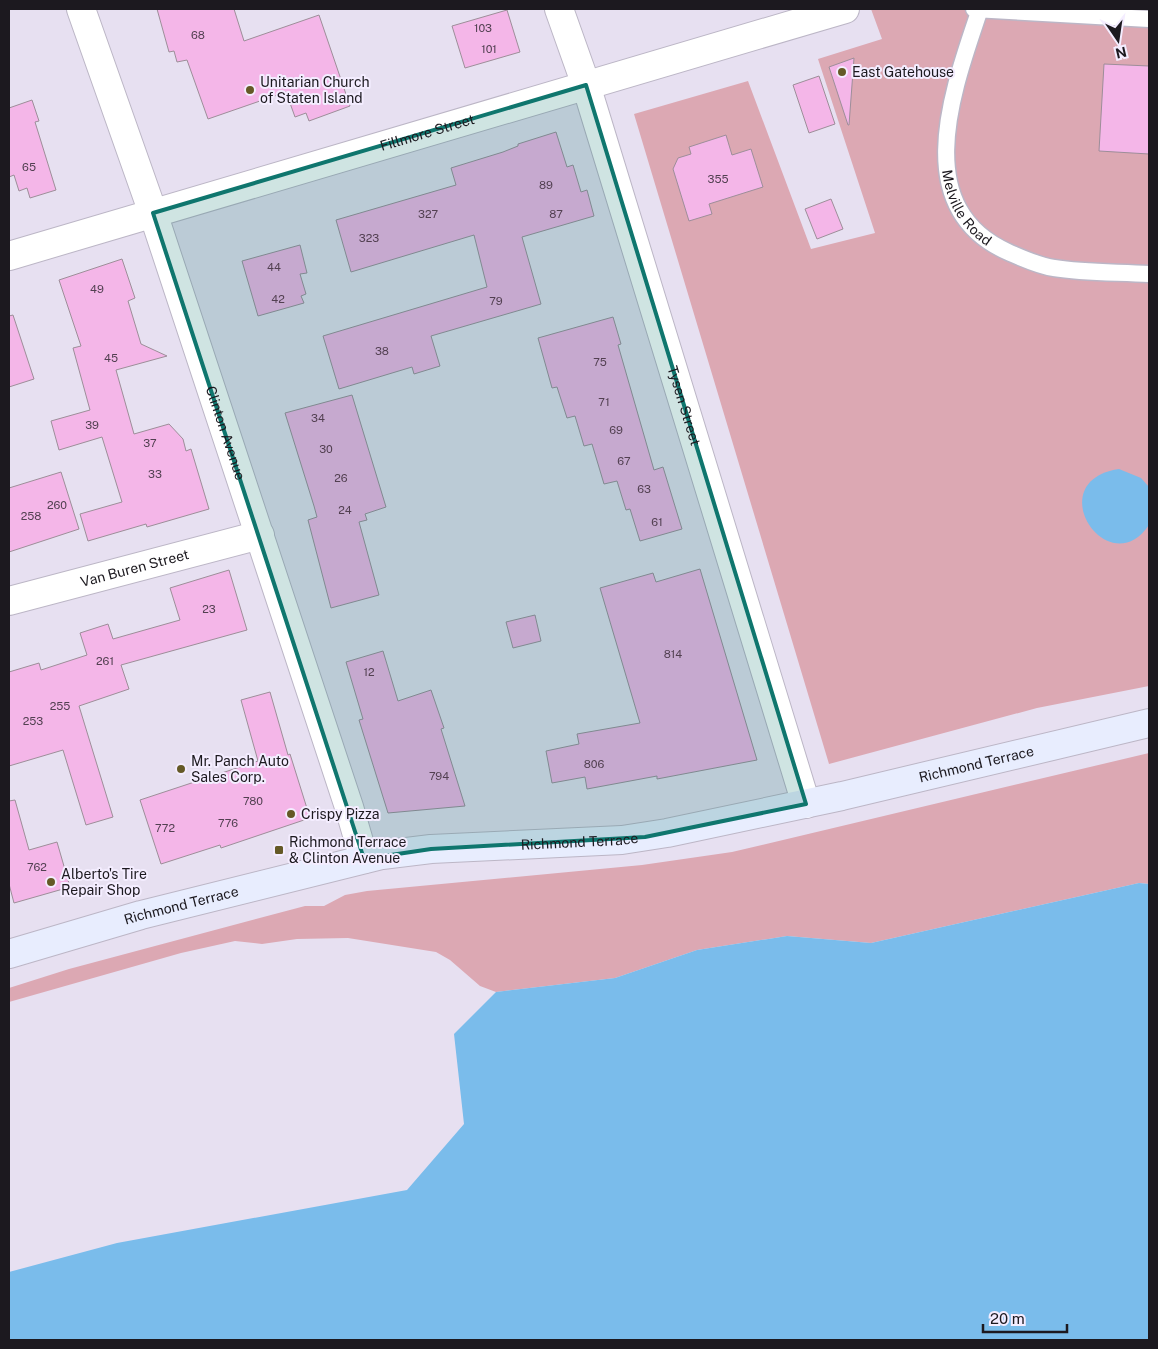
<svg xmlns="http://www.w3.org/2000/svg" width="1158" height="1349" font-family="'Public Sans',sans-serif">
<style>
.green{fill:#dca8b3}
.water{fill:#7abceb}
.building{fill:#f4b6e8;stroke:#9d8e99}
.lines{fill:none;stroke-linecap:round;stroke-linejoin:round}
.lane-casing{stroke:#bcb6c6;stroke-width:19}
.street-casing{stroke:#bcb6c6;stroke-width:30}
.secondary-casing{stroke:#bcb6c6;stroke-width:30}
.lane{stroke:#fff;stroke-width:16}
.street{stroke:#fff;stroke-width:28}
.secondary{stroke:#e8edfe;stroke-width:28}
.marked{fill:#0f766e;fill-opacity:0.2;stroke:#0f766e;stroke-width:4;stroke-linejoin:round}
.poi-dot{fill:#645926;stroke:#f4edff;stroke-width:2}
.labels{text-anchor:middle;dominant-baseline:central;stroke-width:4;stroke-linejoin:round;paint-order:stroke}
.number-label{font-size:11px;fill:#524051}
.poi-label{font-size:14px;fill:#1c191f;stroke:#f4edff;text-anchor:start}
.street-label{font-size:14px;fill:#1c191f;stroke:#f4edff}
</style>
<rect width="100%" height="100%" fill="#e7e0f1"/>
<g class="green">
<path d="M871 9H1149V686L1037 708 829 764 634 114 748 81 811 249 875 233 818 59 882 39Z"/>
<path d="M1149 753V884L1139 883 871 943 787 936 697 950 615 978 496 992 480 986 450 960 436 952 348 938 297 939 262 944 235 941 181 953 9 1002V988L69 969 305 906H324L345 895 367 891 642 865 732 852Z"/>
</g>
<g class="water">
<path d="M1119 469 1141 478 1149 487V525C1108 585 1039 481 1119 469Z"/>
<path d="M1139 883 1149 884V1340H9V1272L117 1243 407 1190 464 1124 454 1034 496 992 615 978 697 950 787 936 871 943Z"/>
</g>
<g class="building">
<path d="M157 9H234L244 41 319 15 350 106 309 121 306 113 295 117 286 92 208 119 187 60 177 62 174 51 169 52Z"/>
<path d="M507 10 520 52 465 68 452 26Z"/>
<path d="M854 58 849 125H848L829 67Z"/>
<path d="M1104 64 1149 66V154L1099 151Z"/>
<path d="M819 76 835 124 809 133 793 85Z"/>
<path d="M32 100 39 121 35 122 56 190 30 198 27 188 19 191 14 175 9 177V108Z"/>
<path d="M556 132 567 167 573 165 581 192 587 190 594 216 522 237 541 304 431 336 440 366 414 374 412 367 339 389 323 336 487 287 474 235 351 272 336 220 456 185 451 168 503 152 518 146V144Z"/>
<path d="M726 135 732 155 751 149 763 187 709 204 712 214 689 221 673 169 678 158 691 154 689 147Z"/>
<path d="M831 199 843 229 817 239 805 209Z"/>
<path d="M300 245 307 273 300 274 306 294 301 296 304 303 258 316 242 261Z"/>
<path d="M122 259 135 298 128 301 141 344 167 356 116 370 134 434 169 424 183 439 186 451 191 449 209 509 147 527 146 524 88 541 80 514 122 502 102 437 59 450 51 421 90 410 73 348 81 346 59 280Z"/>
<path d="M13 315 34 379 9 387V316Z"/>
<path d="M613 317 621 344 618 345 654 470 663 467 682 529 640 541 630 509 626 510 617 481 604 484 592 444 584 446 575 416 567 418 557 387 552 388 538 338Z"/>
<path d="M352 395 386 507 365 514 367 520 359 522 379 595 331 608 308 520 317 517 314 506 285 413Z"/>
<path d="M61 472 79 529 9 552V488Z"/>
<path d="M700 569 757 760 657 779V776L587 789 585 777 552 783 546 751 579 744 577 734 640 723 600 588 653 573 656 582Z"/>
<path d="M229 570 247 630 121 665 129 689 79 706 113 817 86 825 63 750 9 766V672L39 663 41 670 87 655 80 633 108 624 113 639 180 620 170 588Z"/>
<path d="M535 615 541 641 513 648 506 622Z"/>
<path d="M383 651 398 701 431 690 444 728 441 729 465 806 388 813 359 720 363 719 346 662Z"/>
<path d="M270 692 288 755 290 754 310 818 221 848 220 845 161 864 140 800 258 761 241 700Z"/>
<path d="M15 800 29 850 57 842 70 887 14 903 9 884V801Z"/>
</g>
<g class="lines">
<defs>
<g id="lane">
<path d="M974 9 1149 19"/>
<path id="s1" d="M980 9C954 87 907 207 1008 252 1022 258 1039 266 1054 268 1085 273 1118 272 1149 274"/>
</g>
<g id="street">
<path id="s2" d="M81 9 153 213 349 807 364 859"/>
<path id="s3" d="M559 9 586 85 806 804"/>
<path id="s4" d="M9 256 845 9"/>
<path id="s5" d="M9 601 260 535"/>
</g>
<g id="secondary">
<path id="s6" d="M9 954 141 915 382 855 431 849 622 840 667 833 842 796 1149 723"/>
</g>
</defs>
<use href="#lane" class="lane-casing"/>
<use href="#street" class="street-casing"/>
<use href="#secondary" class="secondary-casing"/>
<use href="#lane" class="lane"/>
<use href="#street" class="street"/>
<use href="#secondary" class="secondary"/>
</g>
<path class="marked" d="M586 85 806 804 645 837 431 849 364 859 153 213Z"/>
<g class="poi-dot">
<circle cx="842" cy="72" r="5"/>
<circle cx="250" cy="90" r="5"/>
<circle cx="181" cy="769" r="5"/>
<circle cx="291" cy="814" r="5"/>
<rect x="274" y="845" width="10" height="10" rx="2.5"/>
<circle cx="51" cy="882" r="5"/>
</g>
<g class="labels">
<g class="number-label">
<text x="483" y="28">103</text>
<text x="198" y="35">68</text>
<text x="489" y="49">101</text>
<text x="29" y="167">65</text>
<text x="718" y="179">355</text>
<text x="546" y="185">89</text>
<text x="428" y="214">327</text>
<text x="556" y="214">87</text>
<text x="369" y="238">323</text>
<text x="274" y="267">44</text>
<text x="97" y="289">49</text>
<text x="278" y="299">42</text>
<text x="496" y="301">79</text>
<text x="382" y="351">38</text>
<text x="111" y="358">45</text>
<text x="600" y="362">75</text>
<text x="604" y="402">71</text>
<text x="318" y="418">34</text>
<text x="92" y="425">39</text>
<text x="616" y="430">69</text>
<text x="150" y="443">37</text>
<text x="326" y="449">30</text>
<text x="624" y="461">67</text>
<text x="155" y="474">33</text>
<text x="341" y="478">26</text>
<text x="644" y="489">63</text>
<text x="57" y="505">260</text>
<text x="345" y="510">24</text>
<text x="31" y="516">258</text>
<text x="657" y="522">61</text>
<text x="209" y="609">23</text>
<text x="673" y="654">814</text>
<text x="105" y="661">261</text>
<text x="369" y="672">12</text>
<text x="60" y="706">255</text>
<text x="33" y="721">253</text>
<text x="594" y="764">806</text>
<text x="439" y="776">794</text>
<text x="253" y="801">780</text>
<text x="228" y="823">776</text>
<text x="165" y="828">772</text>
<text x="37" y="867">762</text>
</g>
<g class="poi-label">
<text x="852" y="72">East Gatehouse</text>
<text x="260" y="82">Unitarian Church<tspan x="260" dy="16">of Staten Island</tspan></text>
<text x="191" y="761">Mr. Panch Auto<tspan x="191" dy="16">Sales Corp.</tspan></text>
<text x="301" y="814">Crispy Pizza</text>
<text x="289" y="842">Richmond Terrace<tspan x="289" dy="16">&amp; Clinton Avenue</tspan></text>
<text x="61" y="874">Alberto's Tire<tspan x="61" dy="16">Repair Shop</tspan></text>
</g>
<g class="street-label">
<text stroke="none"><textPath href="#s4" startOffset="436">Fillmore Street</textPath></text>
<text stroke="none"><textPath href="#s1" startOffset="209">Melville Road</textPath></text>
<text stroke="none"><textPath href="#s3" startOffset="416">Tysen Street</textPath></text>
<text stroke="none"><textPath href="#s2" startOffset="448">Clinton Avenue</textPath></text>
<text stroke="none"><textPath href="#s5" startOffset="130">Van Buren Street</textPath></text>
<text stroke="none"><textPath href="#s6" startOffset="989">Richmond Terrace</textPath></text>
<text stroke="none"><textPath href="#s6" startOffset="584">Richmond Terrace</textPath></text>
<text stroke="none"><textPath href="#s6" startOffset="179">Richmond Terrace</textPath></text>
</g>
</g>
<rect width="1158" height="1349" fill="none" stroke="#1c191f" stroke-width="20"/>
<g transform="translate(1118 40) rotate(167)" stroke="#f4edff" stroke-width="4" paint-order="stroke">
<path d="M0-4L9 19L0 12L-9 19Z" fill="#1c191f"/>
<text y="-8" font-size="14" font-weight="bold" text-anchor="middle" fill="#1c191f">N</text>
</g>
<path d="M983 1324v8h84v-8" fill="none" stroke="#1c191f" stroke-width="2.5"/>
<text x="990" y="1324" font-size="15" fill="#1c191f" stroke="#f4edff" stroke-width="4" paint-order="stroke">20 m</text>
</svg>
